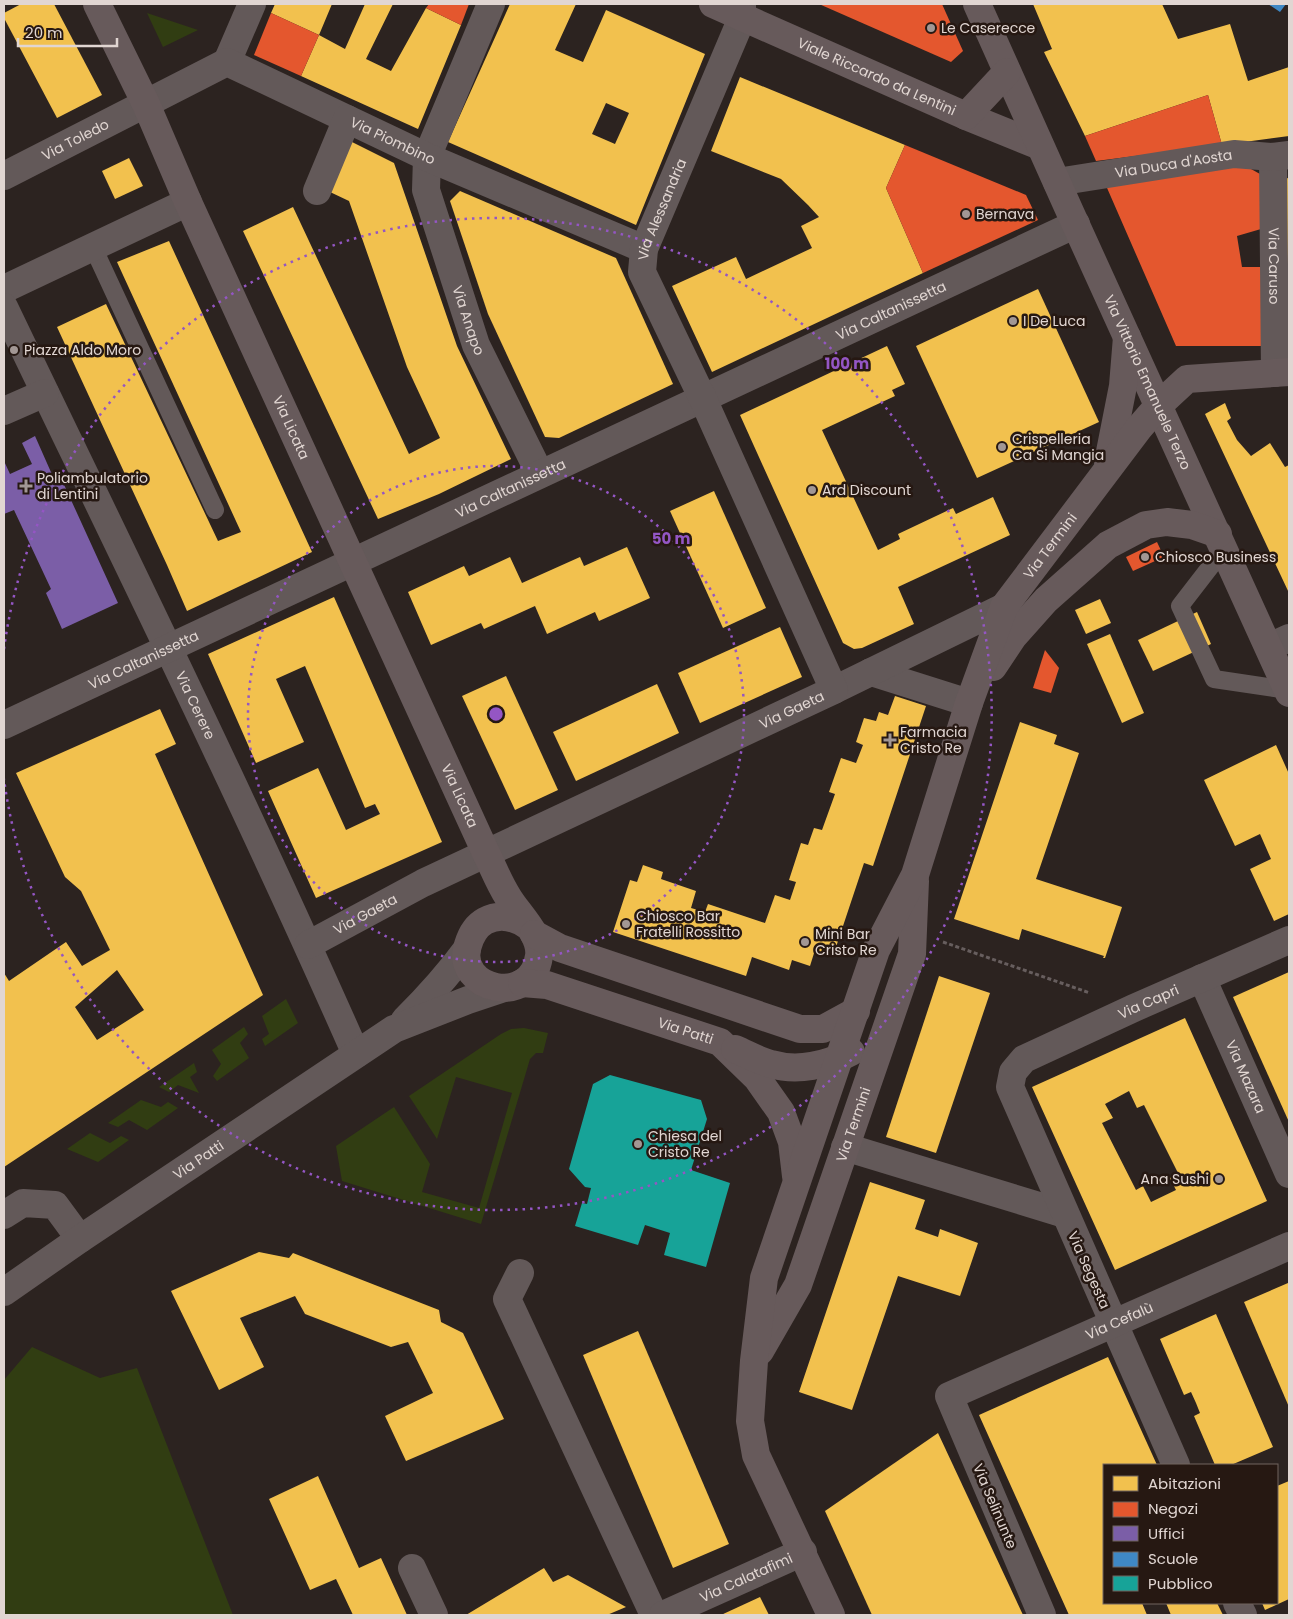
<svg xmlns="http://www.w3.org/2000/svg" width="1293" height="1619" font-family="Poppins,sans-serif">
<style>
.green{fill:#313d12}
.homes{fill:#f2c14e;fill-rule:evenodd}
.shops{fill:#e4572e}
.offices{fill:#7b5ea7}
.schools{fill:#3f88c5}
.public{fill:#17a398}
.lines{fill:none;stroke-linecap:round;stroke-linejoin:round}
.path{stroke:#675e5e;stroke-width:3;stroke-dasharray:4 2.5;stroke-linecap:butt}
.lane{stroke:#635959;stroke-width:18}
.street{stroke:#635959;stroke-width:28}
.secondary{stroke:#675a5b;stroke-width:28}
.ring{fill:none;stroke:#9456c4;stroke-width:2.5;stroke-dasharray:2.5 5}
.poi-dot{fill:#a29794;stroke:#261812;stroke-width:2}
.labels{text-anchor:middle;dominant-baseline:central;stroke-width:5;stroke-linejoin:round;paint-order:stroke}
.poi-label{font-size:14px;fill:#e1d6d2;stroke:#261812;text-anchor:start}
.street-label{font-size:14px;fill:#e1d6d2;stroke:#261812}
.centre{fill:#9456c4;stroke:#261812;stroke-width:2.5}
.ring-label{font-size:15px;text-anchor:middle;font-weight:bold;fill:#9456c4;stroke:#261812;stroke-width:5;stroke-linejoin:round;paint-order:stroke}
</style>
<rect width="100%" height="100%" fill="#2c2320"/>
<g class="green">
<path d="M147 13 198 30 163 47Z"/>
<path d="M286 999 298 1023 265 1046 262 1039 269 1034 262 1016Z"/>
<path d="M244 1027 248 1034 240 1043 249 1058 217 1081 213 1076 221 1064 212 1050Z"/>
<path d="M524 1028 548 1033 543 1053H536L530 1059 481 1224 342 1181 336 1146 394 1107 430 1164 422 1192 479 1208 512 1093 456 1077 437 1139 409 1096 501 1034 511 1029Z"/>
<path d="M194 1063 197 1072 190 1077 199 1093 178 1085 169 1092 159 1087Z"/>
<path d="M141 1100 161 1107 168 1102 178 1108 147 1130 129 1120 118 1127 108 1123Z"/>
<path d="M90 1133 110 1143 121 1136 129 1140 98 1162 67 1149Z"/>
<path d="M32 1347 100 1378 137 1368 233 1615H4V1380Z"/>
</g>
<g class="homes">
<path d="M21 4H54L102 95 57 118 4 18V13Z"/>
<path d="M275 4H332L319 35 345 49 365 4H393L366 59 391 71 426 8 461 25 418 129 301 76 319 35 271 13Z"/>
<path d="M510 4H576L555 50 583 62 606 10 705 54 636 225 448 142ZM606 103 629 113 615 144 592 134Z"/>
<path d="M1033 4H1162L1178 39 1230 24 1248 81 1289 67V136L1222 145 1208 95 1085 136 1044 52 1052 49Z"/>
<path d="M740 77 905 145 886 188 923 273 712 372 672 286 736 257 746 279 812 248 801 226 819 217 808 205 781 179 711 151Z"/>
<path d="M350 141 394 163 457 346 511 459 439 494 378 519 243 231 293 207 409 454 440 438 407 367 349 201 330 192Z"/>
<path d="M129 158 143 186 115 199 102 171Z"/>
<path d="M1289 178V342H1285L1280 179Z"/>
<path d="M460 191 616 258 673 384 559 438 545 437 488 314 450 201Z"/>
<path d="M169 241 312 552 187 611 167 565 57 327 106 304 218 541 241 532 117 262Z"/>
<path d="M1038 289 1099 422 977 478 916 346Z"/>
<path d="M887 346 905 384 892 390 895 396 822 430 878 550 900 539 898 534 953 508 956 514 993 497 1010 535 898 587 914 624 862 648 854 649 843 643 740 415Z"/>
<path d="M1225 403 1231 418 1227 421 1237 440 1251 456 1270 443 1285 467 1289 465V593L1205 414Z"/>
<path d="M714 491 766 608 723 628 670 511Z"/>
<path d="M627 547 650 598 599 621 595 612 547 634 535 606 484 629 481 623 431 645 408 592 464 566 469 576 510 557 522 583 580 557 584 566Z"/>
<path d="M334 597 442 842 316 898 268 791 318 768 346 830 380 814 375 804 365 808 305 666 276 679 304 742 256 763 208 654Z"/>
<path d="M1100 599 1111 623 1086 634 1075 610Z"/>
<path d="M1197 612 1211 644 1153 671 1138 640Z"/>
<path d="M780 627 802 677 700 723 678 673Z"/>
<path d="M1110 634 1144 713 1122 723 1087 644Z"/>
<path d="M506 676 558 790 515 810 462 696Z"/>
<path d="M657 684 679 733 576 781 553 732Z"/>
<path d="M895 696 926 706 873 866 864 863 833 956 815 950 810 966 792 960 789 970 752 957 746 976 613 932 630 880 637 882 643 865 663 872 661 879 696 891 691 908 705 912 708 904 765 923 775 895 790 900 796 882 789 880 801 843 808 845 814 828 822 830 835 794 829 792 841 758 856 763 863 745 856 742 864 718 876 721 879 712 888 715Z"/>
<path d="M160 709 176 744 155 754 263 995 4 1167V973L9 981 66 942 82 966 110 950 81 891 65 877 16 773ZM117 970 144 1010 97 1040 75 1007Z"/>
<path d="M1020 722 1057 735 1054 744 1079 753 1036 879 1122 907 1105 958H1103L1104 956 1022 929 1019 940 954 919Z"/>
<path d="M1276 745 1289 774V914L1274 921 1250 869 1271 859 1260 834 1235 846 1204 780Z"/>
<path d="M1289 972V1122L1233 997Z"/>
<path d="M939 976 990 993 936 1153 886 1137Z"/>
<path d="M1185 1018 1267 1201 1115 1270 1032 1087ZM1129 1091 1137 1108 1144 1105 1178 1173 1170 1178 1176 1190 1151 1202 1143 1186 1136 1190 1102 1123 1113 1118 1105 1104Z"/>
<path d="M870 1182 925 1200 915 1229 938 1237 940 1229 978 1243 960 1296 898 1276 852 1410 799 1392Z"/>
<path d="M259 1252 289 1258 293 1253 439 1310 441 1322 463 1333 504 1419 406 1461 385 1416 433 1393 408 1342 391 1347 305 1314 295 1296 240 1318 264 1367 219 1390 171 1291Z"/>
<path d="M1288 1283 1289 1287V1407L1244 1302Z"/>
<path d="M1216 1314 1273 1447 1231 1465H1215L1194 1416 1200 1413 1196 1403 1191 1392 1184 1395 1160 1339Z"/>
<path d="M638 1331 729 1544 673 1568 583 1355Z"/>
<path d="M1108 1357 1157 1465H1104V1603H1142L1147 1615H1069L979 1415Z"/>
<path d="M938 1433 1023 1615H872L825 1511Z"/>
<path d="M318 1476 359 1568 381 1558 407 1615H353L336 1579 310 1590 269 1499Z"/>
<path d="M1289 1481V1599L1265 1610 1262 1603H1277V1486Z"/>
<path d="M544 1568 553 1582 568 1575 626 1607 607 1615H466Z"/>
<path d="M760 1597 769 1615H721Z"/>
<path d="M1166 1603H1217L1223 1615H1171Z"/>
</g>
<g class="shops">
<path d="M429 4H469L461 25 426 8Z"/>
<path d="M819 4H942L963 51 951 62Z"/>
<path d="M271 13 319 35 301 76 254 55Z"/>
<path d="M1208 95 1222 145 1096 161 1085 136Z"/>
<path d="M905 145 1026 195 1038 220 923 273 886 188Z"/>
<path d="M1233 159 1260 174 1261 229 1237 236 1242 267H1262L1264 346H1176L1104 181Z"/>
<path d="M1157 542 1164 557 1133 571 1126 557Z"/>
<path d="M1045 650 1059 668 1051 693 1033 688Z"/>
</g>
<path class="offices" d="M35 436 54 479 61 478 118 603 62 629 46 593 51 589 14 510 4 514V461L10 474 32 464 22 443Z"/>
<path class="schools" d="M1268 4H1286L1280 12Z"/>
<path class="public" d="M610 1075 701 1100 707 1119 691 1170 730 1183 706 1267 664 1255 670 1233 645 1225 638 1245 575 1226 582 1203 587 1204 591 1188 585 1187 569 1169 593 1084Z"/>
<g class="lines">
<path class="path" d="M943 942 1090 993"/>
<g class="lane">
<path d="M93 247 215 510"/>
<path d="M1224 549 1180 606 1214 679 1288 690"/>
</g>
<g class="street">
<path id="s1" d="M491 4 427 157 426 190 476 345 540 474"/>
<path d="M227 62 252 4"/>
<path id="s2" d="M1273 157 1275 373"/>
<path id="s3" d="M4 176 227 62 427 157 644 249"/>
<path id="s4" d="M1057 182 1234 154 1273 157 1289 155"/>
<path d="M317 191 347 119"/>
<path d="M4 289 188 202"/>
<path id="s5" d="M4 307C123 555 245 802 356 1054"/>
<path d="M4 411 45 393"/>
<path d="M1269 647 1289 638"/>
<path d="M871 672 969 703"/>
<path d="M834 690 1004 607"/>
<path id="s6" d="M4 725 1076 224"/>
<path id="s7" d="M308 945 423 883 834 690 703 399 642 272 644 249 742 18V4"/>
<path id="s8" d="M1202 978 1289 1174"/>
<path d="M405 1020C428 997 448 975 467 949"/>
<path d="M845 1147 1065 1214"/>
<path d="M4 1215 23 1203 55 1205 80 1239"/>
<path d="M520 1273 507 1299 654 1615"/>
<path id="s9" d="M4 1292 80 1239 394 1029 468 1000 501 989"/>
<path id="s10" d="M1176 1465 1010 1087 1013 1072 1024 1059 1134 1008 1289 940"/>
<path d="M412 1568 434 1615"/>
<path d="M1237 1603 1243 1615"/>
<path id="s11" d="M663 1615 803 1552"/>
<path id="s12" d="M1042 1615 949 1396 1289 1246"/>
</g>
<g class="secondary">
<path id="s13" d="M97 4 146 104 188 202 486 853C493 867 499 883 508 897 518 914 542 935 539 956 532 1008 454 990 468 945 471 935 476 926 485 921 500 913 515 917 528 926"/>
<path id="s14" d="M713 4 966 116 1040 146"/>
<path id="s15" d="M977 4 1071 214 1289 693"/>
<path d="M966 116 1007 72"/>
<path d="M1108 462 1123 386 1127 337"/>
<path d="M993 667 1013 637 1046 600 1108 545 1146 525 1167 522 1192 525 1218 534"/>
<path d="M534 934 560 948 800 1029H823L856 1011"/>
<path id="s16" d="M522 983 547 985 720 1042 757 1078 781 1112 792 1142 796 1176"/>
<path d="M735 1049C747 1054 759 1061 771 1064 798 1072 827 1065 851 1052"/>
<path id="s17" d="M760 1351 798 1285 912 954 915 881"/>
<path id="s18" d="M831 1615 756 1455 750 1421 754 1361 764 1278 876 950 915 875 969 703 1004 607 1139 428 1159 405 1187 379 1289 372"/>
</g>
</g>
<g class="ring">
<circle cx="496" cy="714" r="248"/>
<path d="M4 649A496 496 0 1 1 4 779"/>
</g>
<g class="poi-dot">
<circle cx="931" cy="28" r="5"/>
<circle cx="966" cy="214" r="5"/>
<circle cx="1013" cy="321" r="5"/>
<circle cx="14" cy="350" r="5"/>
<circle cx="1002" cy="447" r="5"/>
<path d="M23.5 478.5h5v5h5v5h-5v5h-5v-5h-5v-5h5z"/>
<circle cx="812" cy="490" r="5"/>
<circle cx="1145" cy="557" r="5"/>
<path d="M887.5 732.5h5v5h5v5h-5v5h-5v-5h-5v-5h5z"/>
<circle cx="626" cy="924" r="5"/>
<circle cx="805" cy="942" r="5"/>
<circle cx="638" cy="1144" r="5"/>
<circle cx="1219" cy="1179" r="5"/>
</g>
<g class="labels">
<g class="poi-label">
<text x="941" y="28">Le Caserecce</text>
<text x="976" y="214">Bernava</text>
<text x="1023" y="321">I De Luca</text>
<text x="24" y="350">Piazza Aldo Moro</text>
<text x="1012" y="439">Crispelleria<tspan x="1012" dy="16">Ca Si Mangia</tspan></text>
<text x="37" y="478">Poliambulatorio<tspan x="37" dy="16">di Lentini</tspan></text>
<text x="822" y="490">Ard Discount</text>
<text x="1155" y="557">Chiosco Business</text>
<text x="900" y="732">Farmacia<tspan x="900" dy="16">Cristo Re</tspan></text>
<text x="636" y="916">Chiosco Bar<tspan x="636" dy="16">Fratelli Rossitto</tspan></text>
<text x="815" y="934">Mini Bar<tspan x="815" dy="16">Cristo Re</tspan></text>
<text x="648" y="1136">Chiesa del<tspan x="648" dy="16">Cristo Re</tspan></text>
<text x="1209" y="1179" text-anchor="end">Ana Sushi</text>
</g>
<g class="street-label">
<text stroke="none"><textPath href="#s14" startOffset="179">Viale Riccardo da Lentini</textPath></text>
<text stroke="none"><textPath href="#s3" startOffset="80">Via Toledo</textPath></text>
<text stroke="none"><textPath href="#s3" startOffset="434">Via Piombino</textPath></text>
<text stroke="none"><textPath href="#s4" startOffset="118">Via Duca d'Aosta</textPath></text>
<text stroke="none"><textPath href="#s7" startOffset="1111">Via Alessandria</textPath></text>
<text stroke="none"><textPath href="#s2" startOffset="109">Via Caruso</textPath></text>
<text stroke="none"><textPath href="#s6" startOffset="979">Via Caltanissetta</textPath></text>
<text stroke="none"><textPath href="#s1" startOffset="336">Via Anapo</textPath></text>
<text stroke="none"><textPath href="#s15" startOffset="415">Via Vittorio Emanuele Terzo</textPath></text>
<text stroke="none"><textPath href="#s13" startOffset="466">Via Licata</textPath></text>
<text stroke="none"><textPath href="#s6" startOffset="559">Via Caltanissetta</textPath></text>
<text stroke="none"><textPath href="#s18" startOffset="1145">Via Termini</textPath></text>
<text stroke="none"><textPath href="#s6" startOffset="154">Via Caltanissetta</textPath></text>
<text stroke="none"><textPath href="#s5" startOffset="442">Via Cerere</textPath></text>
<text stroke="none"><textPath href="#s7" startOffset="538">Via Gaeta</textPath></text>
<text stroke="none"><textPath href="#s13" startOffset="871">Via Licata</textPath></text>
<text stroke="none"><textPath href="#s7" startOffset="65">Via Gaeta</textPath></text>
<text stroke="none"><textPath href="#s10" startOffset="582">Via Capri</textPath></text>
<text stroke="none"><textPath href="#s16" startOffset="171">Via Patti</textPath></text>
<text stroke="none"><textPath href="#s8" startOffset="108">Via Mazara</textPath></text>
<text stroke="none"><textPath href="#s17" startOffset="246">Via Termini</textPath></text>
<text stroke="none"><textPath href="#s9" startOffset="235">Via Patti</textPath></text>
<text transform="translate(1089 1270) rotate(66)">Via Segesta</text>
<text stroke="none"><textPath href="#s12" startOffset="424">Via Cefalù</textPath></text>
<text transform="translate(995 1506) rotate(67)">Via Selinunte</text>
<text stroke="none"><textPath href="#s11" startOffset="91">Via Calatafimi</textPath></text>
</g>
</g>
<circle cx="496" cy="714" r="8" class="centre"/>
<g class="ring-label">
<text x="847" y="369">100 m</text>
<text x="671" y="544">50 m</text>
</g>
<rect width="1293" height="1619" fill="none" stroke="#e1d6d2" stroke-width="10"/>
<rect x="1103" y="1464" width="175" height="140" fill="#261812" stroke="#71645f"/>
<rect x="1113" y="1476" width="25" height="15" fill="#f2c14e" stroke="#71645f"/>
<text x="1148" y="1489" font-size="15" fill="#e1d6d2">Abitazioni</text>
<rect x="1113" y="1502" width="25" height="15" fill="#e4572e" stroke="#71645f"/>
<text x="1148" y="1514" font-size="15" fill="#e1d6d2">Negozi</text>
<rect x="1113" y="1526" width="25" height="15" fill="#7b5ea7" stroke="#71645f"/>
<text x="1148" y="1539" font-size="15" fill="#e1d6d2">Uffici</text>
<rect x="1113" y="1552" width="25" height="15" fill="#3f88c5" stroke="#71645f"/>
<text x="1148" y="1564" font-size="15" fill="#e1d6d2">Scuole</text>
<rect x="1113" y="1576" width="25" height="15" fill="#17a398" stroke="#71645f"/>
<text x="1148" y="1589" font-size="15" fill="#e1d6d2">Pubblico</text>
<path d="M18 38v8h99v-8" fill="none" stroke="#e1d6d2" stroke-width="2.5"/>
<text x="25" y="38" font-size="15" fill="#e1d6d2" stroke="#261812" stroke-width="4" paint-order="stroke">20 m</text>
</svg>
